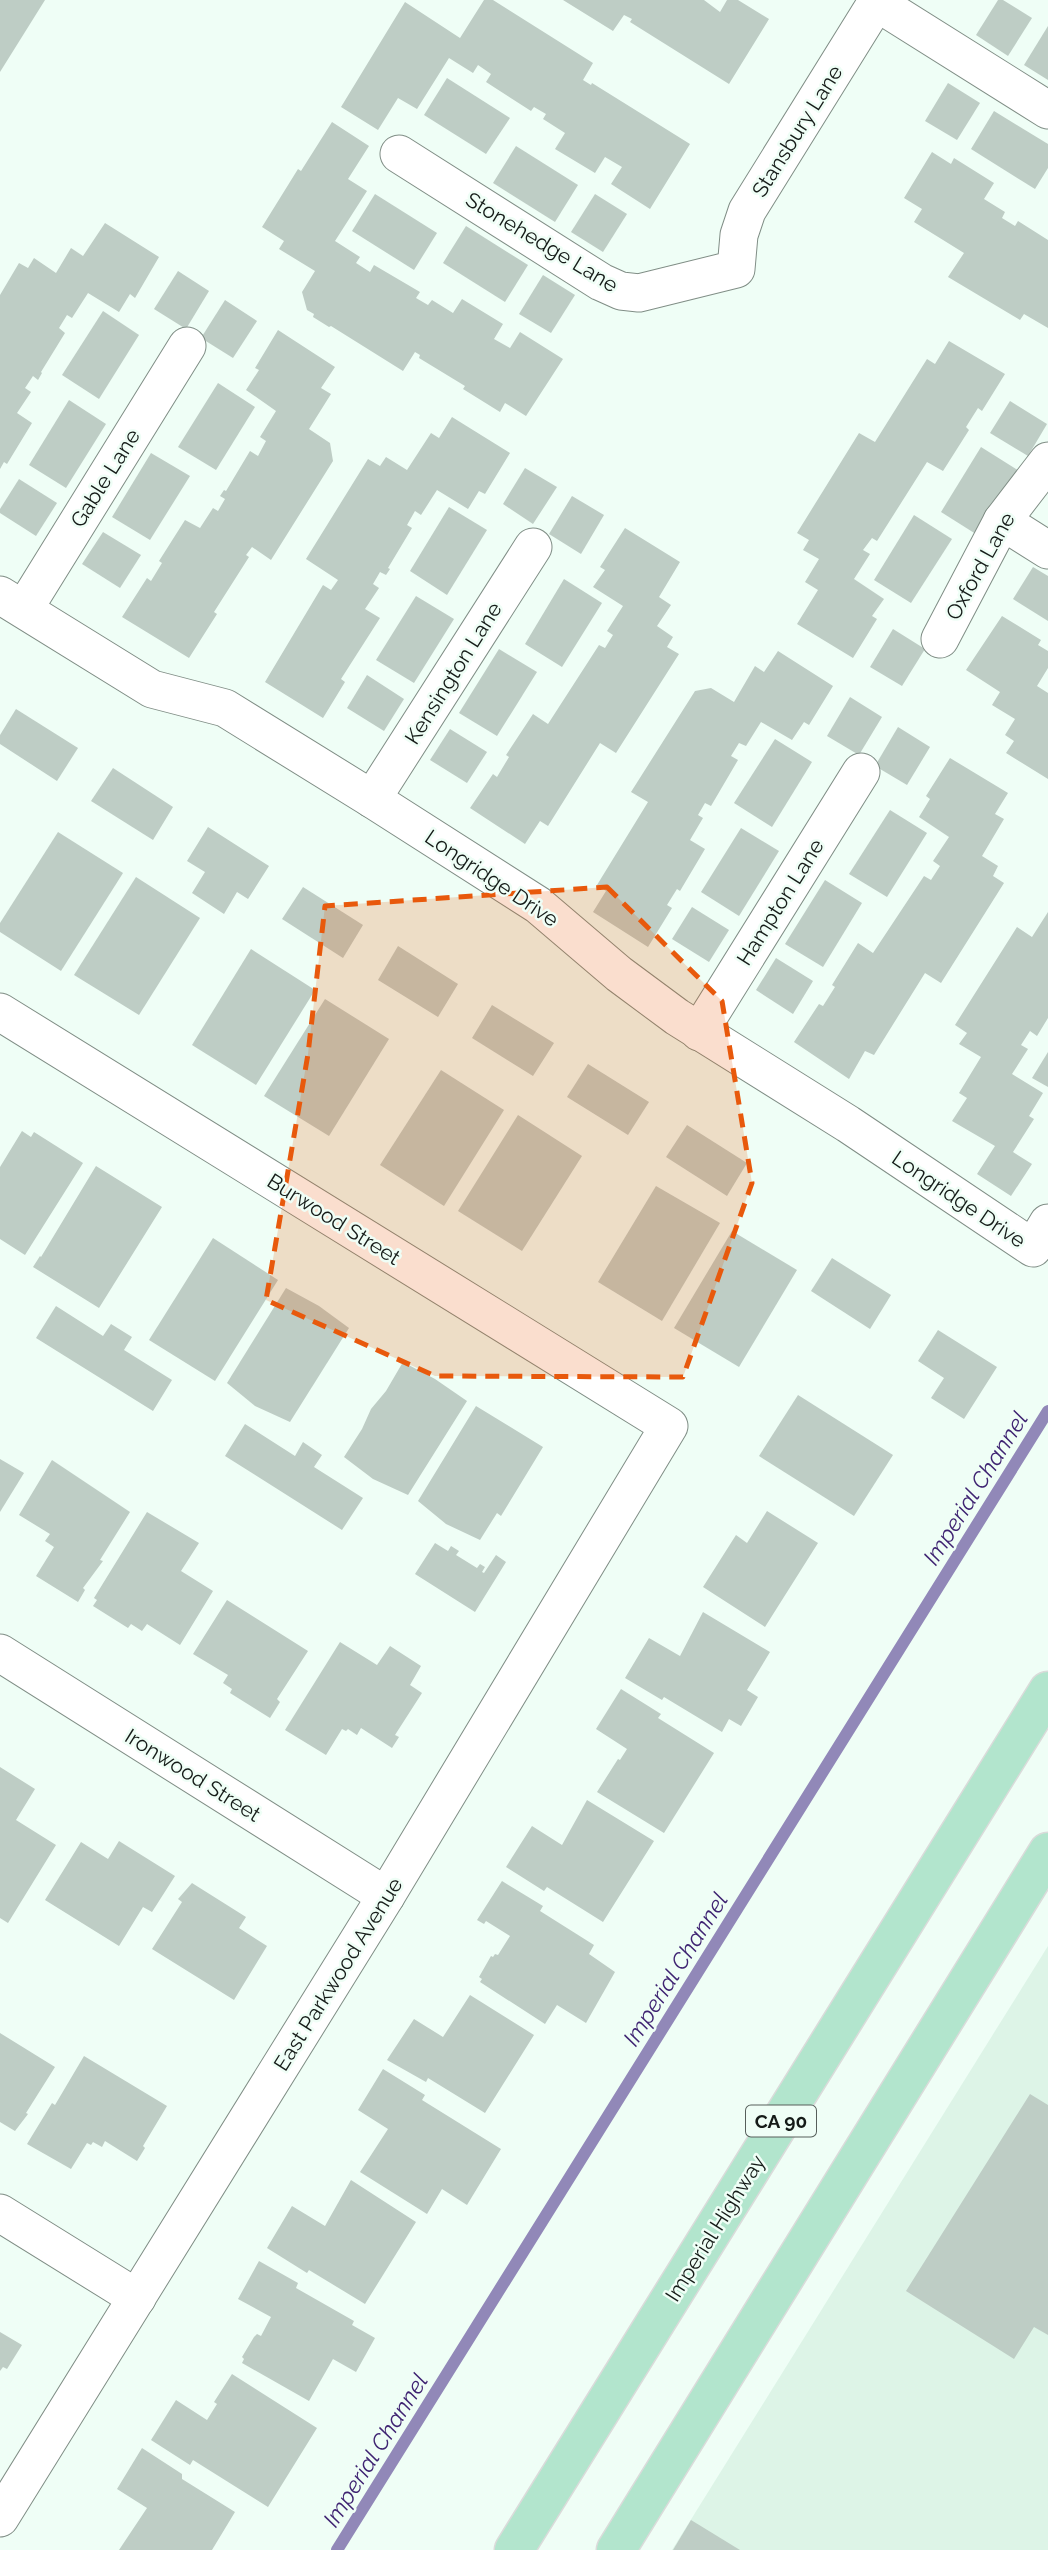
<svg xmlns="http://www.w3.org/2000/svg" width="1048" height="2550" font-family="Raleway,sans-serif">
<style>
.built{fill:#ddf4e7}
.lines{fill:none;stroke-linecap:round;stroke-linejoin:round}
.stream{stroke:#9188b8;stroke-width:12}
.building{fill:#becdc5}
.minor-casing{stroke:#808e86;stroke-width:39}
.primary-casing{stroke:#dadbda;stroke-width:41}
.minor{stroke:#fff;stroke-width:37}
.primary{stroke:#b2e5cd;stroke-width:38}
.marked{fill:#e8590c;fill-opacity:0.2;stroke:#e8590c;stroke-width:5;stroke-dasharray:14 9;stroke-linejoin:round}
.labels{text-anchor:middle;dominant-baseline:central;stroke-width:5;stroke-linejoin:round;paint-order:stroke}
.shield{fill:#effef6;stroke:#565f5b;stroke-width:2}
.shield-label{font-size:19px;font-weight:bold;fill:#151b18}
.street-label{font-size:21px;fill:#151b18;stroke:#effef6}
.water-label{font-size:23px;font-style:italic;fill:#3f2472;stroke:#effef6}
</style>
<rect width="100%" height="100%" fill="#effef6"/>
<path class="built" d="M1048 1946V2550H672Z"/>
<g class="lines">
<path class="stream" d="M337 2550 1048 1411"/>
</g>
<g class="building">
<path d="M0 0H45L0 72Z"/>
<path d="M484 0H493L593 63 583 80 591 85 592 83 690 144 650 209 611 184 622 167 605 157 595 173 555 149 565 133 543 119 546 114 534 107 531 111 486 82 491 74 478 65 473 73 449 58 417 109 398 98 378 130 341 107 405 2 460 38Z"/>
<path d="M563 0H704L720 12 727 0H738L769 19 729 84 630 22 632 19 624 15 613 31Z"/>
<path d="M998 0H1003L1032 18 1008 56 976 35Z"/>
<path d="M1048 26V80L1024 65Z"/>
<path d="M447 78 510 118 486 154 424 115Z"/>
<path d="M948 83 980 103 957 140 925 121Z"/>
<path d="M994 111 1048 144V168L1035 189 971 149Z"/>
<path d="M332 122 369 146 348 179 367 191 335 241 360 257 356 263 370 272 374 265 420 292 416 298 428 305 432 300 453 313 462 299 503 324 494 339 510 348 520 332 563 359 526 416 505 403 500 412 463 389 465 386 419 358 420 355 415 352 403 371 331 326 329 327 313 317 314 314 307 310 302 292 315 271 279 249 284 241 262 227 298 169 301 171Z"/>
<path d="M516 146 578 185 555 222 493 183Z"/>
<path d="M932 152 951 164 954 158 994 183 984 199 1005 212 1002 218 1015 226 1018 221 1048 240V328L1024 314 1020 320 948 277 964 253 914 222 922 209 904 198Z"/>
<path d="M375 194 437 233 414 270 352 231Z"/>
<path d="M595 194 627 214 603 252 571 232Z"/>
<path d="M105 223 159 257 135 298 130 294 119 312 88 293 72 318 67 315 59 328 65 333 41 372 42 373 38 380 33 376 25 388 31 392 17 413 32 423 7 464 4 462 0 469V295L19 263 28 268 34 258 56 273 71 248 83 256Z"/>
<path d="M466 226 528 265 505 302 443 263Z"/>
<path d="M178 271 209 291 186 329 154 309Z"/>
<path d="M543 275 575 295 551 333 519 314Z"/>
<path d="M225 300 257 321 233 358 201 338Z"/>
<path d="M103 311 139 335 99 399 62 375Z"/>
<path d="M278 330 335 367 321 388 331 394 309 429 330 443 333 461 271 560 252 547 246 555 249 557 214 612 217 614 189 658 122 617 147 578 151 581 162 563 159 561 185 520 200 528 213 508 218 511 225 499 220 496 224 490 226 491 250 451 258 456 266 441 260 437 276 411 246 390 259 370 255 368Z"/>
<path d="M949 341 1005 374 982 411 978 408 966 427 969 430 943 471 927 462 877 541 872 538 863 550 870 554 854 579 884 599 872 616 877 619 853 658 797 624 818 590 805 582 819 559 803 550 809 540 797 533 859 433 875 442 927 359 935 364Z"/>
<path d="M218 383 255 407 216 470 178 447Z"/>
<path d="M69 400 106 424 66 488 29 465Z"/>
<path d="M1010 401 1047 424 1028 456 990 433Z"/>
<path d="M452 417 510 453 485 494 479 491 468 509 437 490 421 515 415 511 407 525 412 528 388 568 390 569 386 575 380 572 373 584 379 588 365 609 380 618 341 679 345 682 323 718 265 682 323 585 331 590 338 580 306 559 368 459 380 466 386 457 407 470 431 433 439 438Z"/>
<path d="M981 447 1019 471 979 536 941 512Z"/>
<path d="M151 453 190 476 150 540 112 517Z"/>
<path d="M525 468 557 487 533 524 503 504Z"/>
<path d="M19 479 57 503 36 536 0 513V509Z"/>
<path d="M572 496 604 515 581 554 549 534Z"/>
<path d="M449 507 487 530 447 595 410 571Z"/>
<path d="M914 515 952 539 911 603 874 580Z"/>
<path d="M625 528 680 562 659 597 671 605 657 626 673 637 667 647 679 654 616 753 600 743 548 826 540 821 525 844 470 808 493 774 497 777 509 757 506 755 533 714 548 724 599 645 605 648 613 635 607 631 623 606 593 587 605 570 600 567Z"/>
<path d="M103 532 141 555 120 588 82 564Z"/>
<path d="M1033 567 1048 576V621L1013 599Z"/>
<path d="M564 579 602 603 562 667 525 644Z"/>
<path d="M416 596 454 619 414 683 376 660Z"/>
<path d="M1002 616 1041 640 1038 645 1048 651V668L1037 686 1048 693V779L1006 753 1014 741 1005 735 1015 719 992 705 1000 692 966 670Z"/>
<path d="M893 629 925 649 902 686 870 667Z"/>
<path d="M499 649 537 672 497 736 459 713Z"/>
<path d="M778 651 833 686 809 725 804 722 792 740 761 722 746 746 739 743 731 756 738 760 711 806 705 803 698 815 703 818 690 840 705 849 680 891 677 889 667 905 672 908 648 947 593 912 606 891 597 885 648 802 631 792 695 691 711 688 734 702 755 666 764 672Z"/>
<path d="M367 675 404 699 384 731 347 708Z"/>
<path d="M850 697 882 717 859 755 827 736Z"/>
<path d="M16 709 78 748 57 781 0 744V735Z"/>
<path d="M898 727 930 747 907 785 875 766Z"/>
<path d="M450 729 487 752 467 783 430 760Z"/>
<path d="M775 739 812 762 772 827 734 803Z"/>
<path d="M950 758 1008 793 995 814 1004 819 982 856 998 866 993 876 1004 883 941 983 925 973 874 1055 865 1051 849 1079 794 1042 819 1004 823 1006 835 987 832 985 858 943 873 953 924 876 931 880 940 866 933 861 949 837 919 817 930 799 926 796Z"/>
<path d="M113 768 173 807 153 840 91 801Z"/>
<path d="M890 810 927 833 887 897 849 874Z"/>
<path d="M208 827 269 866 248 899 237 892 224 914 192 893 205 872 187 861Z"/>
<path d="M741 828 779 851 739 916 701 892Z"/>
<path d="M58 832 123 873 61 971 0 932V923Z"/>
<path d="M136 877 200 918 139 1015 74 975Z"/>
<path d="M825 880 862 903 823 967 785 944Z"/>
<path d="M303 887 363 925 343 958 282 919Z"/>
<path d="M692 907 729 930 709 962 672 939Z"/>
<path d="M1048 912V1018L1037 1036 1030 1031 1021 1045 1028 1049 1012 1074 1043 1093 1029 1116 1034 1119 1013 1152 1032 1164 1011 1196 977 1174 995 1146 952 1121 967 1098 959 1093 981 1057 959 1044 967 1033 955 1025 1017 927 1032 937Z"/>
<path d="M398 946 458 984 438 1017 378 980Z"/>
<path d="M251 949 315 990 256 1085 192 1045Z"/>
<path d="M776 958 813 981 793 1014 756 990Z"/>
<path d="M325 999 389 1039 329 1136 264 1096Z"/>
<path d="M492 1005 554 1043 533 1076 472 1038Z"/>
<path d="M1048 1052V1087L1032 1078Z"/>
<path d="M588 1064 649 1102 628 1135 567 1097Z"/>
<path d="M441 1070 504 1110 444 1206 380 1165Z"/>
<path d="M518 1115 582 1156 522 1251 458 1211Z"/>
<path d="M687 1125 747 1163 727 1196 666 1157Z"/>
<path d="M22 1131 31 1137 34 1132 83 1163 25 1255 0 1239V1167Z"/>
<path d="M96 1166 162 1207 99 1308 33 1267 40 1256 41 1257Z"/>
<path d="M656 1186 720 1223 662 1321 598 1282Z"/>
<path d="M732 1231 797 1270 739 1367 674 1328Z"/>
<path d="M213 1238 278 1280 215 1381 149 1340Z"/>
<path d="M832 1258 891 1295 870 1329 811 1291Z"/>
<path d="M286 1288 319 1306 349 1328 290 1422 255 1406 227 1383Z"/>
<path d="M56 1306 103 1336 111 1324 132 1337 124 1350 172 1380 153 1411 36 1338Z"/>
<path d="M938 1330 997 1367 964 1419 931 1398 944 1378 918 1361Z"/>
<path d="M403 1362 435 1379 467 1401 408 1495 373 1479 344 1457 362 1429 371 1409 386 1391Z"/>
<path d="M798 1395 893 1455 854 1516 759 1456Z"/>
<path d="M476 1406 543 1447 501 1516 497 1513 480 1540 446 1524 418 1501Z"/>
<path d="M245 1424 295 1456 303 1442 322 1455 314 1467 363 1498 342 1530 225 1456Z"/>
<path d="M0 1459 24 1473 0 1512Z"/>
<path d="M52 1460 130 1512 100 1560 103 1561 83 1588 85 1590 78 1602 36 1576 54 1547 45 1541 50 1534 19 1515Z"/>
<path d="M767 1511 818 1543 765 1627 703 1587 736 1535 747 1543Z"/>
<path d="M147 1512 199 1543 181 1571 213 1591 180 1645 147 1624 142 1631 131 1624 128 1628 93 1606 97 1600 94 1598Z"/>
<path d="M435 1543 448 1551 451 1546 459 1551 456 1555 477 1568 480 1564 485 1567 482 1572 484 1573 496 1555 506 1562 475 1612 415 1574Z"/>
<path d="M227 1600 308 1651 277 1699 280 1702 270 1718 230 1693 232 1689 223 1683 228 1675 193 1654Z"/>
<path d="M703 1612 770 1652 747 1690 758 1697 741 1726 729 1719 722 1732 664 1697 662 1700 625 1678 649 1638 680 1656Z"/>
<path d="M340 1642 377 1665 390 1646 421 1666 410 1685 422 1693 395 1735 399 1737 392 1748 361 1728 357 1735 348 1729 346 1731 342 1729 326 1755 285 1730Z"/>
<path d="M621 1689 661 1714 658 1718 714 1753 664 1833 597 1792 618 1759 620 1760 627 1749 596 1729Z"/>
<path d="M0 1767 35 1789 16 1820 56 1845 8 1923 0 1918Z"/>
<path d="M587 1800 654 1841 603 1922 547 1887 544 1891 506 1867 532 1826 562 1845Z"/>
<path d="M119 1841 175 1876 152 1912 143 1907 119 1946 45 1900 81 1842 108 1859Z"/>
<path d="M502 1881 543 1906 540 1911 594 1945 589 1954 615 1972 586 2023 557 2005 545 2024 480 1982 482 1979 479 1977 491 1956 493 1957 495 1954 498 1955 510 1936 486 1921 484 1924 477 1920Z"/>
<path d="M192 1883 246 1917 239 1928 267 1946 234 2000 152 1949 182 1902 178 1899Z"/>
<path d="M470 1995 534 2035 485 2113 428 2078 426 2082 387 2060 414 2019 443 2037Z"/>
<path d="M0 2033 55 2067 26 2113 28 2114 15 2131 0 2122Z"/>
<path d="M84 2056 167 2106 143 2146 145 2148 137 2161 105 2141 102 2147 93 2142 91 2145 87 2143 71 2169 27 2144 52 2103 55 2105Z"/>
<path d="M383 2069 425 2095 422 2100 501 2149 467 2205 442 2189 427 2214 360 2172 388 2129 358 2110Z"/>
<path d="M1030 2094 1048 2105V2335L1034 2327 1014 2359 906 2291Z"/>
<path d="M351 2180 416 2222 365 2304 309 2270 307 2273 267 2248 292 2206 325 2226Z"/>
<path d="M259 2261 298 2283 296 2288 354 2321 352 2325 375 2338 356 2372 333 2359 309 2401 242 2363 244 2359 242 2357 254 2337 257 2334 261 2336 271 2317 238 2299Z"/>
<path d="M0 2332 22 2345 7 2369 3 2367 0 2371Z"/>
<path d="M232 2374 317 2428 268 2507 193 2460 190 2465 151 2440 176 2400 207 2420 217 2404 214 2402Z"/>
<path d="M142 2448 182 2474V2479L235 2512 212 2550H119L147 2508 117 2489Z"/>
<path d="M691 2520 740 2550H673Z"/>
</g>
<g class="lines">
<defs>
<g id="minor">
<path d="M876 2 1048 110"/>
<path d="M399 154 601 282 621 291 639 293 736 269 739 235 747 211 878 0"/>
<path d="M1002 521 1048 550"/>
<path d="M0 595 152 689 225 708 372 799 538 905 619 974 677 1017 848 1124 1033 1248 1048 1223"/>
<path d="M24 609 187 346"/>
<path d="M940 639 1002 521 1048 461"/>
<path d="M372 799 533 547"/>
<path d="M0 1012 669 1426 386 1896 0 2518"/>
<path d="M699 1032 861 772"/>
<path d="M0 1653 386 1896"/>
<path d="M0 2213 137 2298"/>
</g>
<g id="primary">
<path d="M514 2550 1048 1691"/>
<path d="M616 2550 1048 1852"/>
</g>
</defs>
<use href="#minor" class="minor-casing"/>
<use href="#primary" class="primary-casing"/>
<use href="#minor" class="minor"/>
<use href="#primary" class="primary"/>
</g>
<path class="marked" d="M607 887 722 1001 752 1183 683 1377 435 1376 266 1300 308 1054 325 906Z"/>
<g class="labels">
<rect class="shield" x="746" y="2105.5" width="70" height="31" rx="5"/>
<g class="shield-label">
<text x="781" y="2121">CA 90</text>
</g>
<g class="street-label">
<text transform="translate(797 131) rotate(-58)">Stansbury Lane</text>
<text transform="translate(542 242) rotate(31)">Stonehedge Lane</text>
<text transform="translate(105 478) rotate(-58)">Gable Lane</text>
<text transform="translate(980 566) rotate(-61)">Oxford Lane</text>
<text transform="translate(453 673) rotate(-58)">Kensington Lane</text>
<text transform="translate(492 878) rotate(34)">Longridge Drive</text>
<text transform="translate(780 902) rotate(-58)">Hampton Lane</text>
<text transform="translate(959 1199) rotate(34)">Longridge Drive</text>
<text transform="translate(334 1219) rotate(32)">Burwood Street</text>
<text transform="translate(193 1775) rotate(32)">Ironwood Street</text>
<text transform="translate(338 1974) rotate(-58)">East Parkwood Avenue</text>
<text transform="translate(715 2228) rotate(-58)">Imperial Highway</text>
</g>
<g class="water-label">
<text transform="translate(975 1488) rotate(-58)">Imperial Channel</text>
<text transform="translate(675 1969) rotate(-58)">Imperial Channel</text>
<text transform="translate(375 2450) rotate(-58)">Imperial Channel</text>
</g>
</g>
</svg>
